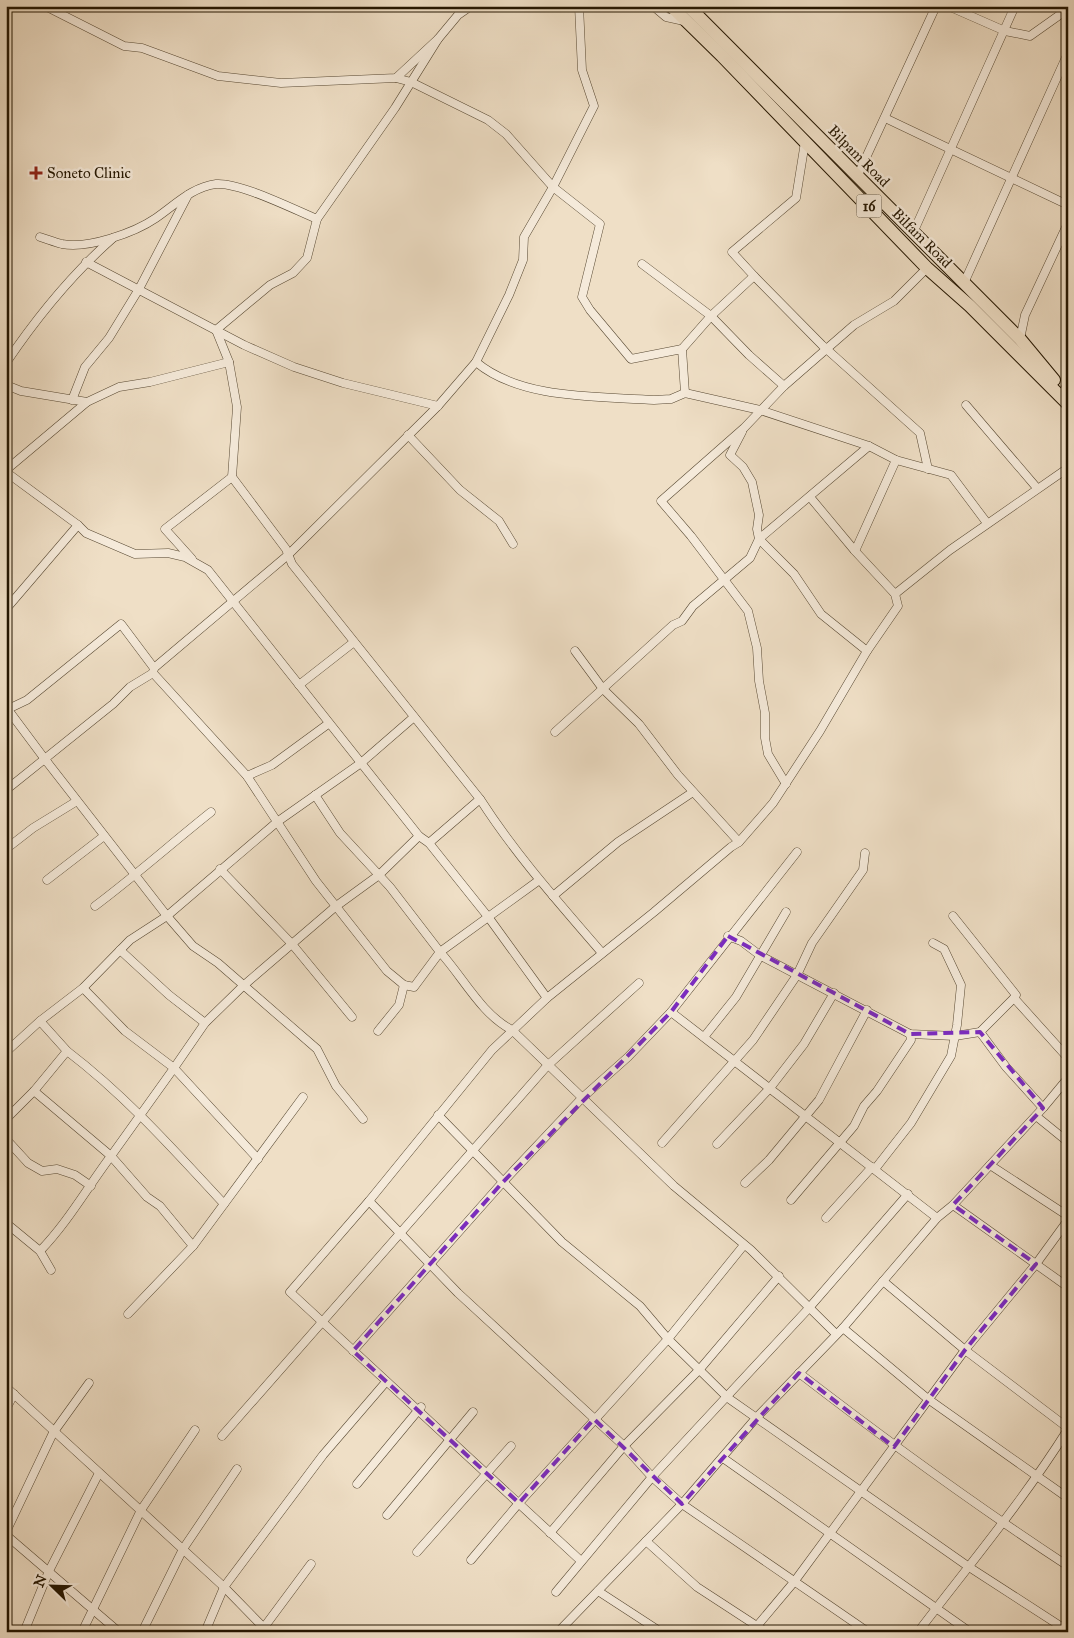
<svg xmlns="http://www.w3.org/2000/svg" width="1074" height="1638" font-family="'IM FELL Great Primer',serif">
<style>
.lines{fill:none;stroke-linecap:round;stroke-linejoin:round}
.street-casing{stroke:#574832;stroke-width:9}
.primary-casing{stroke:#241601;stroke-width:14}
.street{stroke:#f5eada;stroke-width:8}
.primary{stroke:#efdfc6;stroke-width:12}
.marked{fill:none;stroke:#7b2cbf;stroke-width:4;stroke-dasharray:10 6;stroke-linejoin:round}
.poi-dot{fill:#8f2418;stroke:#f5eada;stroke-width:2}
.labels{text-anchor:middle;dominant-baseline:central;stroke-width:5;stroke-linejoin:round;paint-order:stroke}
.shield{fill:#f5eada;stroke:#635642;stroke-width:1}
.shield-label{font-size:14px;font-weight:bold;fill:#241601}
.street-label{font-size:15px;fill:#241601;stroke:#f5eada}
.poi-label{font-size:15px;fill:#241601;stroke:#f5eada;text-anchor:start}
</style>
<rect width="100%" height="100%" fill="#efdfc6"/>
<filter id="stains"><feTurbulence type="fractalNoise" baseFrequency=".004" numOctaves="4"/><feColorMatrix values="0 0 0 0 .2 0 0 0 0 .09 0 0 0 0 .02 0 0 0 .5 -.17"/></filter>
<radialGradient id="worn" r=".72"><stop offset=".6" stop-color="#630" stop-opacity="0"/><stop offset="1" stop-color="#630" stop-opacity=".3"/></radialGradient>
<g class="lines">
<defs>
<g id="street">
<path d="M45 6 124 46 142 48 218 76 281 83 396 78 438 39 458 15 471 6"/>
<path d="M653 6 666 17 684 21"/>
<path d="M948 6 1005 31 1030 36 1068 9"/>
<path d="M396 78 411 82 488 120 506 134 553 187 600 224 582 297 590 310 631 359 682 349 685 393"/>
<path d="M885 118 1068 205"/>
<path d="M857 177 936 6"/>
<path d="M317 219 307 258 293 273 270 285 216 330 229 362 237 407 232 477 286 549 292 564 480 799C516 855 559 903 602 953"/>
<path d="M913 233 1015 6"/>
<path d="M40 237C47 239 54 242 62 244 88 249 134 233 156 218 175 205 192 187 216 184 239 182 293 209 317 219L395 108 438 39"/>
<path d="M86 262 244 345 294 367 343 383 438 406"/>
<path d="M642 264 711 316 749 355 784 386"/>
<path d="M754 276 822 345 920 433 928 469"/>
<path d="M964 283 1068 53"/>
<path d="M1020 339 1025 315 1068 223"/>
<path d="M682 349 711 316 754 276 732 252 796 198 805 142"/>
<path d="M476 362C521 400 598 396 654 400L671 399 685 393 760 410 869 446 896 460 951 475 987 523"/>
<path d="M6 363C37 317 71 275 113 238"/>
<path d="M6 385 21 391 87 402 6 470"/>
<path d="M1063 399 1064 391 1068 382"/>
<path d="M72 400 85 367 109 338 139 289 188 195"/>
<path d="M87 402 119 387 150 382 229 362"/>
<path d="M966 405 1037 488"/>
<path d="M408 435 460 490 499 521 513 544"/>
<path d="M6 472 78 525 86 533 135 554 168 553 185 557 208 570 419 836 429 843 489 918 547 998"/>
<path d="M855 551 896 460"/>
<path d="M192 559 165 529 232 477"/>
<path d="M895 594 950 550 1068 468"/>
<path d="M6 609 78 525"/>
<path d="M575 651 603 689 639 724 678 775 739 842"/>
<path d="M867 651 821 614 794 574 759 539 869 446"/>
<path d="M154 668 288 555 438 406 476 362 509 295 523 260 524 237 553 187 594 106 582 70 579 6"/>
<path d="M299 685 354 642"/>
<path d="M6 707 47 762"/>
<path d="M6 710 27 700 121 624 154 668 153 673 247 776 316 881 387 971 404 985 414 987 440 952C463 977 481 1014 512 1030L674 1186 751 1250 836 1334"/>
<path d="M555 732 673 625 682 621 693 606 750 558 759 539 757 529 759 515 752 482 743 467 730 455 742 432"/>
<path d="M44 758 167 916 193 946 218 963 317 1049 336 1086 363 1119"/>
<path d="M247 776 272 765 328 724"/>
<path d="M786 784 768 754 765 738V713L759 681 757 648 748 611 691 536 661 501 744 428 784 386 854 325 894 301 927 268"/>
<path d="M6 790 113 704 130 687 153 673"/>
<path d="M315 795 340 833 390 887 440 952 538 881"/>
<path d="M429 843 480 799"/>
<path d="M6 849 33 828 77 801"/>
<path d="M220 869 292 944 352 1017"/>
<path d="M47 880 104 836"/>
<path d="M553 896 618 842 693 792"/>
<path d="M95 906C135 876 172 843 211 812"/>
<path d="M953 916 1016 995 1014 998 1068 1058"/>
<path d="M728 936 741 941 761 956 910 1034 955 1036 980 1032 1014 998"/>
<path d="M120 950 169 995 205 1023"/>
<path d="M83 988 125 1031 174 1068 111 1156 147 1197 160 1206 193 1246 128 1314"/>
<path d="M671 1012 937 1218"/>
<path d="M378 1031 399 1005 404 985"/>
<path d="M980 1032 1006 1067 1043 1108"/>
<path d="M704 1037 736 997 786 912"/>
<path d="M67 1051C126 1096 174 1150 224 1204"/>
<path d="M6 1052 40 1021 83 988 130 940 167 916 277 822 361 763 414 717"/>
<path d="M34 1091 111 1156C87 1188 68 1222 40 1251"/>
<path d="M438 1115 562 1242 640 1306 668 1339 728 1398 969 1567 1068 1631"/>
<path d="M1036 1116 1068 1142"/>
<path d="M6 1119 34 1091 67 1051 40 1021"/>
<path d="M6 1139 28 1163 42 1171 57 1169 75 1175 91 1186"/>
<path d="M662 1143 753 1040 797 975 812 943 863 870 865 853"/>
<path d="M717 1144 770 1088 804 1044 834 993"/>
<path d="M258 1159 174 1068 205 1023 243 986 335 907 379 875 419 836"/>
<path d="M990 1165 1068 1216"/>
<path d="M875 1169 911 1123 951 1056 957 1025 961 985 944 949 933 943"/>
<path d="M745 1183 769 1160 819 1100 867 1010"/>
<path d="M791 1200 854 1126 864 1106 877 1091 911 1040 910 1034"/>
<path d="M369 1201 458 1293 624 1446 652 1477 682 1504 868 1632"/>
<path d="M953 1205 1068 1287"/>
<path d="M826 1218 872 1167"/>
<path d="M6 1223 40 1251 51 1270"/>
<path d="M193 1246 303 1097"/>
<path d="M883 1281 965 1350 1068 1428"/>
<path d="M843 1328 928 1399 1068 1498"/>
<path d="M353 1351 502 1183 582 1098 628 1057 671 1012 797 852"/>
<path d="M799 1373C886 1440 975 1505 1068 1566"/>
<path d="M6 1387 224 1587 268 1632"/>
<path d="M6 1409 14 1394"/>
<path d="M222 1436 547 1066 639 983"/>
<path d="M723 1458 970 1632"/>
<path d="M357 1484 421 1407"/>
<path d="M387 1515 473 1412"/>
<path d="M6 1532 53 1433 89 1383"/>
<path d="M550 1533 624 1446 700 1369 779 1276"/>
<path d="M6 1535 119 1632"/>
<path d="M646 1541 697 1587 766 1632"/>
<path d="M417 1552 511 1446"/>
<path d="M471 1560 519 1503 668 1339 744 1245"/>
<path d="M581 1561 290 1292 369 1201 492 1050 547 998 654 912 731 847 739 842 773 803 820 731 867 651 898 606 895 594 855 551 810 497"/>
<path d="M598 1591 661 1632"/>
<path d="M556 1592 652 1477 809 1308 908 1194"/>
<path d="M262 1630 311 1564"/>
<path d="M24 1632 49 1571 99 1473"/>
<path d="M82 1632 141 1510 195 1430"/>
<path d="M142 1632 183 1549 237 1469"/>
<path d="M205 1632 224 1587 323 1455 385 1383"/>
<path d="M558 1632 682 1504 756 1418 843 1328 937 1218 953 1205 1043 1108 1068 1078"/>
<path d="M752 1632 794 1582 965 1350 1036 1264 1068 1220"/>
<path d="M918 1632C969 1565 1023 1501 1068 1429"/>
</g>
<g id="primary">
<path d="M671 6 722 56 927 268 970 306 1068 404"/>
<path d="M688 6 1020 339 1054 380"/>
</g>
</defs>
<use href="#street" class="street-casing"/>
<use href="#primary" class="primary-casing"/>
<use href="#street" class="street"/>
<use href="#primary" class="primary"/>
</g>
<path class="marked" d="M728 936 910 1034 980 1032 1043 1108 953 1205 1036 1264 965 1350 894 1447 799 1373 682 1504 594 1419 519 1503 353 1351 502 1183 671 1012Z"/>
<path class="poi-dot" d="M33.5 165.5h5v5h5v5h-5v5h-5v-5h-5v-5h5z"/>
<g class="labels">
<rect class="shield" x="856.5" y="194.5" width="25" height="23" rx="4"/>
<g class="shield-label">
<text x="869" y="206">16</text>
</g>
<g class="street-label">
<text transform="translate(859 156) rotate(45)">Bilpam Road</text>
<text transform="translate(922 238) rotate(45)">Bilfam Road</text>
</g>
<g class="poi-label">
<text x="47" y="173">Soneto Clinic</text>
</g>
</g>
<rect width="1074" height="1638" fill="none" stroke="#efdfc6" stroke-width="25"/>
<rect x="8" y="8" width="1059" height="1623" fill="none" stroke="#241601" stroke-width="2.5"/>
<rect x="12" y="12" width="1049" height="1613" fill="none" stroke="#241601"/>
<g transform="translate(52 1586) rotate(293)" stroke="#f5eada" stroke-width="4" paint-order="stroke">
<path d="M0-4L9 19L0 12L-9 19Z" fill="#241601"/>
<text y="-8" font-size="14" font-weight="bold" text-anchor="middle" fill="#241601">N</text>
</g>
<rect width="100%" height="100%" filter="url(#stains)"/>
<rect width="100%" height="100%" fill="url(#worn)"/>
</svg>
